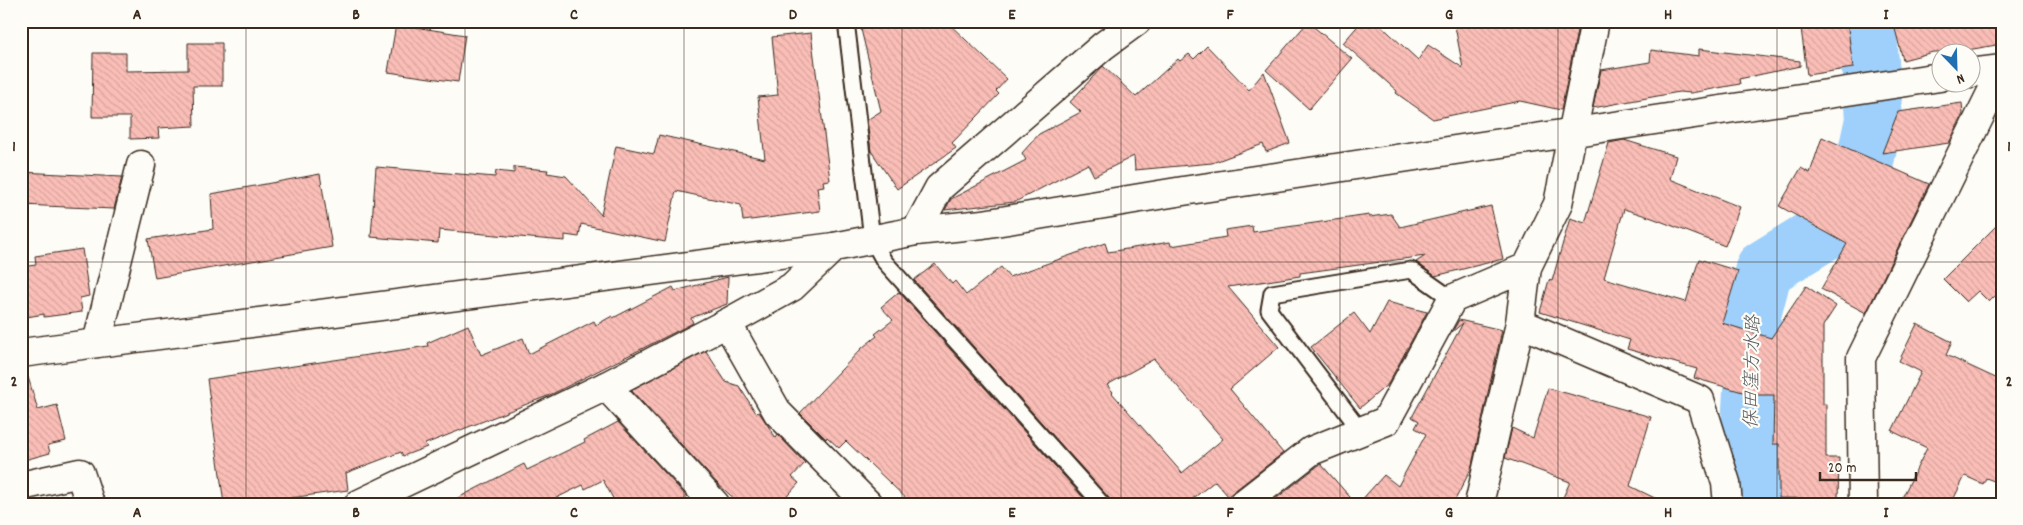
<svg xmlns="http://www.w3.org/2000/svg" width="2023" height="525" font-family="Dekko,'Klee One',sans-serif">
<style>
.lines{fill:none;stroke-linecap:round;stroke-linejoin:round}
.river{stroke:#9ed0fb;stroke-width:58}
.building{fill:url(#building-back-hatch);stroke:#3b2a1e;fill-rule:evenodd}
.lane-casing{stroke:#3b2a1e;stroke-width:19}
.street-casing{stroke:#3b2a1e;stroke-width:31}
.lane{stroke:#fdfcf7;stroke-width:15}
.street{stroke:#fdfcf7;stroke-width:28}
.grid{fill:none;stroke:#3b2a1e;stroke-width:1;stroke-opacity:0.55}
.labels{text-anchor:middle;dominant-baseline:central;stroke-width:4.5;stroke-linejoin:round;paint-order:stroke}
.water-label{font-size:19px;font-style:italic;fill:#595c60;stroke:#fdfcf7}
.neatline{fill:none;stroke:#3b2a1e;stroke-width:2}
.grid-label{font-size:16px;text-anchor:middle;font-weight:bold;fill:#3b2a1e}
</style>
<defs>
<pattern id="building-back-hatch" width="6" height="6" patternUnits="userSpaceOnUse" patternTransform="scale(1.25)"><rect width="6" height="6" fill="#fabeb7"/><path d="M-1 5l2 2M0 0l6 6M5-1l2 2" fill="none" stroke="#d7a39d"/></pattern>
</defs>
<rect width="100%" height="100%" fill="#fdfcf7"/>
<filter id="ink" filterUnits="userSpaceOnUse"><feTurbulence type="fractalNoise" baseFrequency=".02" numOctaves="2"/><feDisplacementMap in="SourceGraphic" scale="10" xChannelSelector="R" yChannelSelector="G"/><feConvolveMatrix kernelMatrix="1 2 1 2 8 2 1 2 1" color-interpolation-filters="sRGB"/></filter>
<g filter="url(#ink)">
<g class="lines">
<path class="river" d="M1768 504 1750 427 1754 357 1752 315 1764 269 1840 222 1856 202 1874 120 1868 33 1865 21"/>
</g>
<g class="building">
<path d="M859 21H946L1007 79 996 91 999 94 952 143 956 148 897 189 871 151 867 120 881 111Z"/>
<path d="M1362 21H1376L1418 60 1428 45 1463 68 1454 21H1579L1561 110 1520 101 1433 119 1396 93 1397 91 1343 43Z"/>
<path d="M1847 21 1853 68 1807 75 1801 28Z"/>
<path d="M1893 21H2002V44L1956 52H1933L1903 60Z"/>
<path d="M1308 22 1352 59 1309 109 1266 70Z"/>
<path d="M396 24 465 35 458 82 388 72Z"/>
<path d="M811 33 830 180 823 181 824 186 817 187 820 211 743 221 741 205 676 191 665 242 581 224 579 237 565 235V241L439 230 438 243 371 237 376 167 495 177 496 171 514 173V167L548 170 547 173 566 176 601 215 616 146 654 154 659 135 765 159 758 97 778 95 772 37Z"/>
<path d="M188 43H222V86H193L194 126 158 128 159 138 130 139V117H92L93 53H126V71L188 70Z"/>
<path d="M1207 46 1249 90 1264 72 1290 143 1266 152 1263 144 1212 163 1135 170 1134 156 1094 176 1088 164 1015 202 945 210 951 199 1026 160 1022 153 1039 134 1081 112 1070 102 1103 66 1136 97 1178 59 1180 61 1189 54 1194 59Z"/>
<path d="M1699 49 1800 61V66L1739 79 1740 84 1691 93 1679 92 1593 108 1601 70 1650 62 1651 50 1699 56Z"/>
<path d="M1962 103 1963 114 1949 143 1882 153 1898 112Z"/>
<path d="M1822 137 1929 184 1866 313 1821 289 1847 244 1779 206 1801 168 1810 173Z"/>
<path d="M1624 140 1676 156 1670 179 1740 207 1725 246 1652 218 1624 209 1604 278 1686 302 1699 259 1738 271 1722 323 1771 338 1806 286 1836 306 1823 326V404H1826V458H1839L1838 499 1779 498V444H1773L1774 395H1753L1694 378 1697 369 1627 349 1630 340 1540 312 1549 280 1552 281 1570 218 1585 223 1609 143Z"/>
<path d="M21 172 122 177 114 209 21 205Z"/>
<path d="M320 174 332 247 155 278 148 239 213 229 211 194Z"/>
<path d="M1491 206 1503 259 1435 276 1416 262 1425 256 1300 273V276L1228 287 1279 347 1230 389 1283 453 1228 496 1215 481 1186 504H1111L1109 498 914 280 935 264 952 284 955 281 966 295 1001 267 1009 277 1105 243 1108 252 1170 242 1171 246 1226 237 1225 230 1252 226 1253 232 1369 215V217L1391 214 1400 227ZM1154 359 1223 439 1182 473 1112 393 1113 392 1107 385Z"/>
<path d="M2002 220V289L1989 302 1978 291 1966 302 1943 279Z"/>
<path d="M82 249 89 296 80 298 82 312 44 317V314L21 318V267L36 265 35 256Z"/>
<path d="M728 277 727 304 691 318 693 323 550 395 425 444 427 447 403 456 401 452 346 473 348 490 283 499 284 504H224L207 379 428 346 427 343 468 325 481 355 523 338 529 354 594 321 596 325 612 316 613 318 673 287 675 291Z"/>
<path d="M899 292 1089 504H912L846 441 839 448 827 437 826 439 800 413 862 348 877 336 875 334 893 320 881 307Z"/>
<path d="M1387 302 1427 312 1388 384 1360 408 1311 347 1354 313 1370 334Z"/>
<path d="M1459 320 1502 330 1471 469 1453 504H1437L1420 494 1415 500 1420 504H1358L1384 475 1398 486 1426 434 1415 428 1419 421 1412 417 1463 323 1452 332Z"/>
<path d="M1917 324 1952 342 1946 355 2002 381V464L1994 481 1986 478 1983 484 1965 476 1951 504H1899L1927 448 1892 431 1921 372 1899 361Z"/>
<path d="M706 351 726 382 739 386 756 413 759 412 776 438 778 435 805 463 792 477 799 483 780 504H740L717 483 631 390Z"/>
<path d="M28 377 38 410 57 405 66 441 48 445 50 453 21 461V378Z"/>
<path d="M1548 388 1651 417 1630 486 1667 504H1560L1570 482 1505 458 1512 428 1533 438Z"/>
<path d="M618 422 687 497 674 504H616L603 480 585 489 583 485 544 504H446L524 464 527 470 585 442 584 440Z"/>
<path d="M1321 464 1356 504H1269L1319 465Z"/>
</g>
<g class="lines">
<defs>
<g id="lane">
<path d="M846 21 872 239 884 261 1102 504"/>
<path d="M1361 431 1269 310 1272 293 1411 270 1452 299"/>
</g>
<g id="street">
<path d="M1595 21 1558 204 1527 267 1520 323 1700 400 1726 483 1728 504"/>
<path d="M1970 73 2002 69"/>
<path d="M916 231 939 188 1103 46 1137 21"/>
<path d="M727 323 778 413 868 504"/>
<path d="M97 343 141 165"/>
<path d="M21 353 834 247 916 231 983 224 1183 191 1940 77"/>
<path d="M606 386 715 504"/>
<path d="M21 486 80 473 90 504"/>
<path d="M359 504 606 386 727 323 792 287 834 247"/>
<path d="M1243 504 1311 451 1386 421 1452 299 1527 267"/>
<path d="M1479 504 1520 323"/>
<path d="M1863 504 1861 358 2002 71"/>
</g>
</defs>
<use href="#lane" class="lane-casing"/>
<use href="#street" class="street-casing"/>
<use href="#lane" class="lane"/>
<use href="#street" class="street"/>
</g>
</g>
<path class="grid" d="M246 21V504M465 21V504M684 21V504M902 21V504M1121 21V504M1340 21V504M1558 21V504M1777 21V504M21 262H2002"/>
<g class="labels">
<g class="water-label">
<text transform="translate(1754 372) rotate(-89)">保田窪方水路</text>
</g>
</g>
<rect width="2023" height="525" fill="none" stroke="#fdfcf7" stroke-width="55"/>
<g transform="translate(1956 68) rotate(157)"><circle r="24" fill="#fdfcf7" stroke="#afa8a0"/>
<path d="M0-4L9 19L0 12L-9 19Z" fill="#1f6fb2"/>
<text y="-8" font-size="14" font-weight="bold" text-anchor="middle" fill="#3b2a1e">N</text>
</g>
<path d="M1820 472v8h96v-8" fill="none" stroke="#3b2a1e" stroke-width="2.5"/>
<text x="1828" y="472" font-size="15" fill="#3b2a1e" stroke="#fdfcf7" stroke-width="4" paint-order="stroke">20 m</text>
<rect x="28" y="28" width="1968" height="470" class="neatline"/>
<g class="grid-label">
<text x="137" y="19">A</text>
<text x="356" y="19">B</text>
<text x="574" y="19">C</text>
<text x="793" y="19">D</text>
<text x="1012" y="19">E</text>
<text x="1230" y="19">F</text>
<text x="1449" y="19">G</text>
<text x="1668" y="19">H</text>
<text x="1886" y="19">I</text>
<text x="14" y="151">1</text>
<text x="2009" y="151">1</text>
<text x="14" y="386">2</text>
<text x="2009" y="386">2</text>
<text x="137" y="517">A</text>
<text x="356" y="517">B</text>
<text x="574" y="517">C</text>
<text x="793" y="517">D</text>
<text x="1012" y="517">E</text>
<text x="1230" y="517">F</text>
<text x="1449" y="517">G</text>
<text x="1668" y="517">H</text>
<text x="1886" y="517">I</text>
</g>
</svg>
